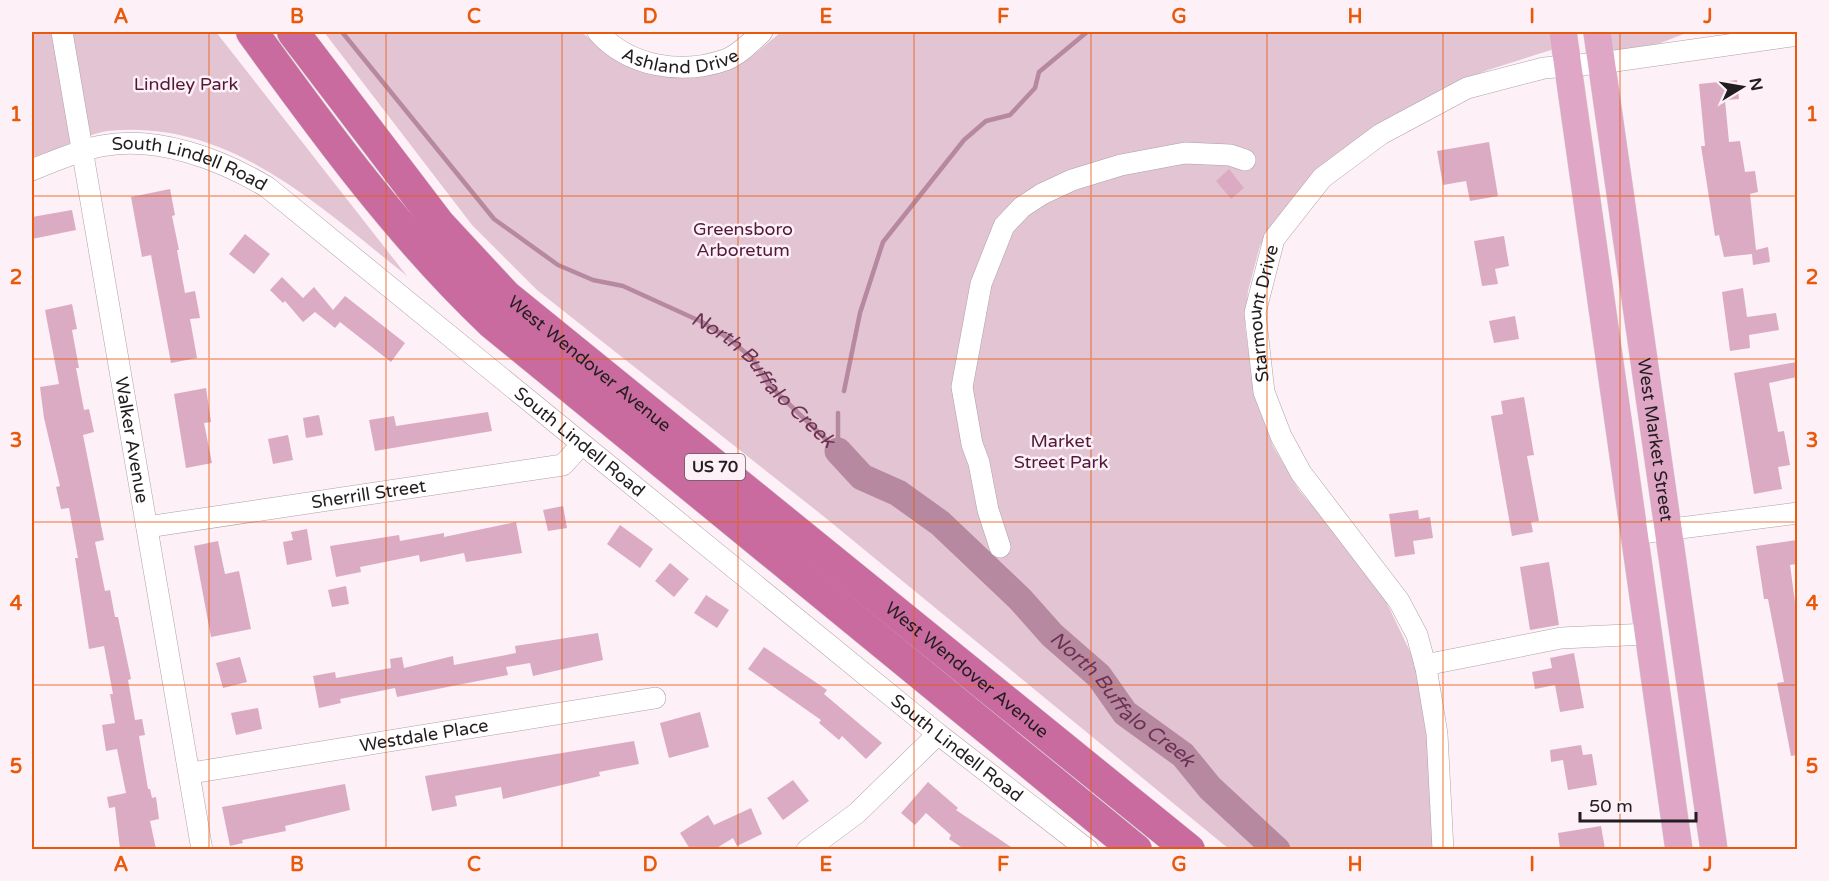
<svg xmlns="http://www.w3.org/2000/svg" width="1829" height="881" font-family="'Varela Round',sans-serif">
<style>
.green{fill:#e3c4d3}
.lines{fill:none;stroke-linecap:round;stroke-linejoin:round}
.stream{stroke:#b789a0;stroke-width:4.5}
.river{stroke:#b789a0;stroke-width:27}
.building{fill:#dbabc3}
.minor-casing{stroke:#ada1a7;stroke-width:22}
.major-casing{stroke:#d3d2d2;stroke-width:28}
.highway-casing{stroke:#d3d2d2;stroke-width:33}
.minor{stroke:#fff;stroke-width:21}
.major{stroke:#dfa6c5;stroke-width:27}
.highway{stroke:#ca6b9f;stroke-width:32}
.grid{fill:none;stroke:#e8590c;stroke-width:1.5;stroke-opacity:0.55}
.labels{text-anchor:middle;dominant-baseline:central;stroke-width:5;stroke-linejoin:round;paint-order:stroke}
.shield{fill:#fdf0f6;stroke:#645c60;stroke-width:1.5}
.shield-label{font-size:16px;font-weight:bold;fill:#221d20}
.street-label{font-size:18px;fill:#221d20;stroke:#fdf0f6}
.park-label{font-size:18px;fill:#51183a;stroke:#fdf0f6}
.water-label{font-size:20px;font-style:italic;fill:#6d3253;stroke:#fdf0f6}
.neatline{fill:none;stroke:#e8590c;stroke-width:2}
.grid-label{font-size:20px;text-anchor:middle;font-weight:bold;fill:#e8590c}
</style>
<rect width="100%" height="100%" fill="#fdf0f6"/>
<g class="green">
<path d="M32 32H216L407 276C320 207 229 118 108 131 89 133 52 152 32 160Z"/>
<path d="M324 32H581L612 55 730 69 751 57 781 32H1551L1554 49 1488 70 1446 87 1380 125 1281 214 1260 246 1248 291 1245 326 1255 398 1273 446 1299 490 1349 549 1384 597 1416 664 1428 742 1433 849H1229L822 515 537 290 472 225Z"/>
<path d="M1607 32H1689L1658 44 1615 51 1609 46Z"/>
</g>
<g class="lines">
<g class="stream">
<path id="s1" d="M342 32 494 219 558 265 593 280 623 286 702 322 728 338 753 359 768 384 838 451"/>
<path d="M844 391 860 313 883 242 964 140 986 121 1010 115 1035 88 1039 72 1087 32"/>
<path d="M838 451V413"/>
</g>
<path class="river" id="s2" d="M838 451 862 477 898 493 940 523 1020 599 1052 635 1099 676 1125 713 1183 755 1210 788 1277 850"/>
</g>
<g class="building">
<path d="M1737 80 1739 99 1725 100 1729 142 1740 141 1745 172 1755 171 1758 192 1750 194 1756 250 1768 247 1770 262 1753 265 1752 254 1724 257 1719 235 1715 236 1701 146H1705L1699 84Z"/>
<path d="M1489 142 1498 196 1470 201 1466 181 1443 185 1437 151Z"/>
<path d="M1229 169 1244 188 1231 199 1216 181Z"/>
<path d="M170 189 175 215 172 216 179 250H177L185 293 195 291 200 318 190 319 197 358 171 363 151 255 142 257 131 197Z"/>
<path d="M72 210 76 230 32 239V217Z"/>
<path d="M245 234 270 254 254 274 229 254Z"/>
<path d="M1504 236 1509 266 1495 269 1498 284 1482 286 1474 241Z"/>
<path d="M282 277 303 298 314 287 333 310 345 296 405 343 391 362 340 322 335 328 315 312 303 322 285 301 283 303 270 290Z"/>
<path d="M1743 288 1747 317 1776 313 1779 330 1749 335 1750 348 1730 351 1722 292Z"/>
<path d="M72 304 77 329 72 330 79 368H76L84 410 89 409 94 432 83 435 104 540 95 542 105 591 110 590 115 617H118L131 679 128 680 135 720 142 719 145 735 139 736 148 789H150L152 798 156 797 159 819 150 821 156 849H120L115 807 109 808 107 797 126 793 117 749 106 751 102 725 115 723 110 694H113L104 646 89 649 75 558H78L69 508 61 509 56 487 60 486 44 418 40 387 59 384 45 310Z"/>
<path d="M1515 316 1519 339 1494 343 1489 321Z"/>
<path d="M1797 362V377L1769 383 1778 432 1784 431 1790 465 1778 467 1782 489 1754 494 1734 373Z"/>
<path d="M206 388 211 422 204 423 212 463 186 468 174 394Z"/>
<path d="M1524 397 1534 455 1527 456 1539 521 1531 522 1533 532 1512 536 1491 416 1503 414 1501 401Z"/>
<path d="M488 412 492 431 375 451 369 420 394 416 396 426Z"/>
<path d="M319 415 323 435 306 438 303 418Z"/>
<path d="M288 435 293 460 273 464 268 439Z"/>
<path d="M563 506 567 528 548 531 543 510Z"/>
<path d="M1418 510 1419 519 1430 517 1433 538 1413 541 1415 554 1395 557 1389 514Z"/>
<path d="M516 522 522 553 466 562 464 553 420 562 419 555 360 567 361 572 336 577 330 546 399 535 400 541 444 533V537Z"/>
<path d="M620 525 653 549 640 568 607 544Z"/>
<path d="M307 529 312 560 287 565 283 542 293 540 291 532Z"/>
<path d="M1797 540V564L1790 565 1797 617V755L1791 756 1777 683 1784 682 1768 599H1764L1756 546Z"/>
<path d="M218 541 225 574 239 571 251 629 211 637 194 546Z"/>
<path d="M1549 562 1559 625 1530 630 1520 567Z"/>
<path d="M670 563 689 579 674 597 655 581Z"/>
<path d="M346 586 349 604 332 607 328 590Z"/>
<path d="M706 595 729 610 717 628 694 613Z"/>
<path d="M598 633 603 660 533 676 530 663 506 667 508 675 397 697 395 688 340 699 341 703 319 708 313 676 335 672 336 678 391 668 390 659 402 657 404 668 453 656 454 665 516 653 515 646Z"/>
<path d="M764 647 827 690 824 694 882 743 866 759 842 736 839 740 819 723 821 720 748 669Z"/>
<path d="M1574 653 1584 708 1560 712 1555 685 1535 689 1532 672 1552 668 1550 658Z"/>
<path d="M240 657 247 682 223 688 216 663Z"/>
<path d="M258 708 262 729 236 735 231 713Z"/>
<path d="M700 712 709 747 669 758 660 723Z"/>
<path d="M634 741 639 764 599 772 600 776 503 799 501 787 455 796 457 806 432 811 425 776Z"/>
<path d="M1581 745 1583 755 1592 754 1597 785 1568 790 1563 760 1551 762 1550 750Z"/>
<path d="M793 780 809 801 783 820 767 798Z"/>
<path d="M928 782 958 808 956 810 1014 849H964L949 839 951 835 926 813 915 825 901 813Z"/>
<path d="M345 784 350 810 285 826 286 831 242 840 243 843 230 846 222 807Z"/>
<path d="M751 808 762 834 737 846 733 838 715 849H690L680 833 708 815 714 825Z"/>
<path d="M1601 826 1605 849H1560L1558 833Z"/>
</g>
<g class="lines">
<defs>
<g id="minor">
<path id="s3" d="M62 32 202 850"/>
<path id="s4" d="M598 32C629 67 682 75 725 60 739 55 751 42 762 32"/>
<path id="s5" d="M32 170C54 161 77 151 101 146 157 135 220 159 267 187L938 734 1088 850"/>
<path id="s6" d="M147 527 563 465 581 445"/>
<path d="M1633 534 1798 513"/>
<path d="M1000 547 988 510 979 463 972 444 962 387 981 284 1004 226 1022 207 1042 194 1072 180 1121 165 1185 153 1230 155 1245 160"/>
<path d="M1425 665 1561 638 1648 634"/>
<path id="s7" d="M191 773 655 698"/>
<path d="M807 850 857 813 938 734"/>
<path id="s8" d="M1443 850 1437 734 1426 668 1417 635 1399 601 1301 473 1281 436 1264 392 1255 313 1274 239 1322 178 1381 134 1467 88 1544 68 1601 63 1798 35"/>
</g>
<g id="major">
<path d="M1563 32 1679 850"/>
<path id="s9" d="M1597 32 1714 850"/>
</g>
<g id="highway">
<path d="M252 32C325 133 401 237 492 323L1136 850"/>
<path id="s10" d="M293 32 439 224 506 296 1189 850"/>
</g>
</defs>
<use href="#minor" class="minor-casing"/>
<use href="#major" class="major-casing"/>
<use href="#highway" class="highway-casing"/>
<use href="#minor" class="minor"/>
<use href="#major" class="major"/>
<use href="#highway" class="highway"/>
</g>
<path class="grid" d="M209 32V850M386 32V850M562 32V850M738 32V850M914 32V850M1091 32V850M1267 32V850M1443 32V850M1620 32V850M32 196H1798M32 359H1798M32 522H1798M32 685H1798"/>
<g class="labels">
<rect class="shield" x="685" y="454" width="60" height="26" rx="4.5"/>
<g class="shield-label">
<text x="715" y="467">US 70</text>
</g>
<g class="street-label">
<text stroke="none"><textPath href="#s4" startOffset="92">Ashland Drive</textPath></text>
<text stroke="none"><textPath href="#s5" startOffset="165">South Lindell Road</textPath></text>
<text stroke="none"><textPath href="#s8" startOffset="586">Starmount Drive</textPath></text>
<text stroke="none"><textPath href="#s10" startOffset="447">West Wendover Avenue</textPath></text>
<text stroke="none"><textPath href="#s3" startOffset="414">Walker Avenue</textPath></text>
<text stroke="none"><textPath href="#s9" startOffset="412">West Market Street</textPath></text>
<text stroke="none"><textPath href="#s5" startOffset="651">South Lindell Road</textPath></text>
<text stroke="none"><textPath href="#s6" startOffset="224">Sherrill Street</textPath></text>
<text stroke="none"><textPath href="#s10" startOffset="933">West Wendover Avenue</textPath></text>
<text stroke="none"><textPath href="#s7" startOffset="236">Westdale Place</textPath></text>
<text stroke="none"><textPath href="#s5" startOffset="1137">South Lindell Road</textPath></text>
</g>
<g class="park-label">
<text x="186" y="84">Lindley Park</text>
<text x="743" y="229">Greensboro<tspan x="743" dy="21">Arboretum</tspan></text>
<text x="1061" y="441">Market<tspan x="1061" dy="21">Street Park</tspan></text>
</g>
<g class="water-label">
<text stroke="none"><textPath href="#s1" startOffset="560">North Buffalo Creek</textPath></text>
<text stroke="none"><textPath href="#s2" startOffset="381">North Buffalo Creek</textPath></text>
</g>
</g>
<rect width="1829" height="881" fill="none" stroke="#fdf0f6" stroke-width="66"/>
<g transform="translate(1742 87) rotate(79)" stroke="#fdf0f6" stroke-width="4.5" paint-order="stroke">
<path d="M0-4.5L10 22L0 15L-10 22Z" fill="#221d20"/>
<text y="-9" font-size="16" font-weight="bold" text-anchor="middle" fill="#221d20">N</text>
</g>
<path d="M1580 812v9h116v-9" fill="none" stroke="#221d20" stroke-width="3"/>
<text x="1589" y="812" font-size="18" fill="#221d20" stroke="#fdf0f6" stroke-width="4.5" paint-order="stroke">50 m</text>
<rect x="33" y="33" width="1763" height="815" class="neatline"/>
<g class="grid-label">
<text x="121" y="23">A</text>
<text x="297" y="23">B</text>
<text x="474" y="23">C</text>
<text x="650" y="23">D</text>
<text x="826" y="23">E</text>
<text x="1003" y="23">F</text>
<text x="1179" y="23">G</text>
<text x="1355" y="23">H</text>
<text x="1532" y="23">I</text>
<text x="1708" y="23">J</text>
<text x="16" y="121">1</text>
<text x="1812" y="121">1</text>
<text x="16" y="284">2</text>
<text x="1812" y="284">2</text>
<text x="16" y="447">3</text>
<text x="1812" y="447">3</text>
<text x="16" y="610">4</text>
<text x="1812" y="610">4</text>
<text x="16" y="773">5</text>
<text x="1812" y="773">5</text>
<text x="121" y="871">A</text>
<text x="297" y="871">B</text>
<text x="474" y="871">C</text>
<text x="650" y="871">D</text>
<text x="826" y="871">E</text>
<text x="1003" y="871">F</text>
<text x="1179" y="871">G</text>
<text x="1355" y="871">H</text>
<text x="1532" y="871">I</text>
<text x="1708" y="871">J</text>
</g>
</svg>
